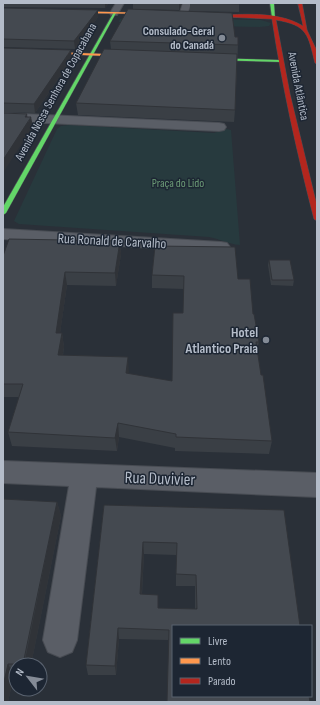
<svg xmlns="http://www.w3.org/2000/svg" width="320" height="705" font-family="'Sofia Sans Condensed',sans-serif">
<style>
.green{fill:#273a3e}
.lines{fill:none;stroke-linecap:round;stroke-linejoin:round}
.street-casing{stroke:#484c53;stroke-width:2}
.fast-casing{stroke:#484c53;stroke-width:1}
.slow-casing{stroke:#484c53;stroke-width:1}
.jam-casing{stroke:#484c53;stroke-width:1}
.street{fill:#5a5e66;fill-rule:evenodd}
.fast{fill:#63d668;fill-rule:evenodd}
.slow{fill:#ff974d;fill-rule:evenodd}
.jam{fill:#b3261e;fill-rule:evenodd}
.wall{fill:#3a3f45;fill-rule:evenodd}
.shaded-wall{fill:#303338}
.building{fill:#444950;stroke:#303338;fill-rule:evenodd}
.poi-dot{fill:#848b96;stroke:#1d2633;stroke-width:1.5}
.labels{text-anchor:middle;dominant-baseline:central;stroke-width:3;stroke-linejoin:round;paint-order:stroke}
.far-poi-label{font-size:12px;font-weight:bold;fill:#b4bcc9;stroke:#1d2633;text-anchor:end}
.far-street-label{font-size:12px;fill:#b4bcc9;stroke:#1d2633}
.far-park-label{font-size:12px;fill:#6b9a76;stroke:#1d2633}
.street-label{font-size:14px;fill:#b4bcc9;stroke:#1d2633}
.poi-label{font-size:14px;font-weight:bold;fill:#b4bcc9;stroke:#1d2633;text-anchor:end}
.near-street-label{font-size:17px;fill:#b4bcc9;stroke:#1d2633}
</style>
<rect width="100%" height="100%" fill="#2a3038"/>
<g class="green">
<path d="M128 17 261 20 271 23 269 26 260 27 125 24 119 22 120 19Z"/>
<path d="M69 125 214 133 226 129 231 130 240 245C227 244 221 239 209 237L19 224 14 221 57 129 61 126Z"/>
</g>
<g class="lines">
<defs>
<g id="street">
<path d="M116 3H124L117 15H111L110 13Z"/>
<path d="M183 3H191L187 15 183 18 179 15Z"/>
<path d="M3 113 219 123 224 124 226 127 224 130 219 131 3 121Z"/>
<path d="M3 229 221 242 227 243 230 247 227 251 221 252 3 239Z"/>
<path d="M3 461 317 473V497L96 487 77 640 72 652 60 657 48 652 43 640 69 486 3 483Z"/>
</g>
<g id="fast">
<path d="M270 3H274L275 19 272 18Z"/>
<path d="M114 12 116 13 6 213 3 215V207Z"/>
<path d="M208 58 280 60 282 61 280 62 206 60Z"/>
</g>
<g id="slow">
<path d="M69 11 156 13 158 14 68 13Z"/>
<path d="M3 50 132 55 134 56 132 57 3 52Z"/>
</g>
<path id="jam" d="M298 3H302L307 30 316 49 317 64 315 63C308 35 308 25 276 20L290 94 317 206V221L314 219C297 153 282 86 272 19L201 16C207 14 216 15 223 15 248 14 280 12 303 26Z"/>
</defs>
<use href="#street" class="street-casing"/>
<use href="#fast" class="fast-casing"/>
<use href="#slow" class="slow-casing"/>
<use href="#jam" class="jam-casing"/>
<use href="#street" class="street"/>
<use href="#fast" class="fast"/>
<use href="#slow" class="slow"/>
<use href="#jam" class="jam"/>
</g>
<g class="wall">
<path d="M3 3H109L105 8 3 7Z"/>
<path d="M133 3H182L179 10 133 9Z"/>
<path d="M190 3 239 4V12L190 11Z"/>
<path d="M3 8 98 10V17L75 49 3 47Z"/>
<path d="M235 37 238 45 235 110 234 122 78 115 76 103 111 49 110 41Z"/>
<path d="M3 48 72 58 35 113 3 112Z"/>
<path d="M120 241 121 254 116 286 67 285 60 333H62L64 347 63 355 128 357V374L172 381 183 313 184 289 152 288V275L155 246 238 279 253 314 259 342 257 349 261 375 272 441 269 454 175 451V448L119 437 117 451 12 446 8 432 19 397H3V256Z"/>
<path d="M269 260 294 280 293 286 271 285 268 265Z"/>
<path d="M3 499 57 502 61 516 31 665H16V675H14L8 702Z"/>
<path d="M104 505 284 510 168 640 119 639 116 675H88L86 665ZM144 554 176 555V586H195V609L158 608 142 594Z"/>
</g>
<g class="shaded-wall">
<path d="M105 3H109L105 8Z"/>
<path d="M179 3H182L179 10Z"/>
<path d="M98 10V17L75 49 74 41Z"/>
<path d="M71 50 72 58 35 113 34 104Z"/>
<path d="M27 114 28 122 31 117 33 126 3 173V160Z"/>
<path d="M120 241 121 254 116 286 115 273Z"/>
<path d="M65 272 67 285 58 347 56 333Z"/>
<path d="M62 333 64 347 60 369 58 355Z"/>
<path d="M128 357 129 371 127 387 126 373Z"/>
<path d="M118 423 119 437 117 451 115 438Z"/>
<path d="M57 502 61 516 31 665H24Z"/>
<path d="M143 542 144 554 141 605 140 594Z"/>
<path d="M118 628 119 639 116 675 115 666Z"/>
<path d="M8 664 14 675 8 702H3V686Z"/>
</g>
<g class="building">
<path d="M190 3H239V4Z"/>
<path d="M3 8 98 10 74 41 3 39Z"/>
<path d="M128 9 232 13 235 37H238V45L110 41Z"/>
<path d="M3 48 71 50 34 104 3 103Z"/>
<path d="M104 49 237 54 235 110 76 103Z"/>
<path d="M3 113 27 114 25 117H31L3 160Z"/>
<path d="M9 239 120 241 115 273 65 272 56 333H62L58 355 128 357 126 373 172 381 173 313H183L184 276 152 275 155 246 235 247 238 279H250L253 314H254L259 342H256L261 375H263L272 441 176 437V434L118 423 115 438 8 432 23 384H3V256Z"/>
<path d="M269 260H290L294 280H272Z"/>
<path d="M3 499 57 502 23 664H8L3 686Z"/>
<path d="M104 505 284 510 300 626H173V696H309L310 702H167L169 630 118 628 115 666 86 665ZM143 542 177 543 176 574 196 575 197 609 158 608V595L140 594Z"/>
</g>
<g class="poi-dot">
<circle cx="222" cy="38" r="4"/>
<circle cx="266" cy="340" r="4"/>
</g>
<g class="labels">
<g class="far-poi-label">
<text x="214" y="31">Consulado-Geral<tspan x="214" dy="14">do Canadá</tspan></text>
</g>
<g class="far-street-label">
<text transform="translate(298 86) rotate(79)">Avenida Atlântica</text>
<text transform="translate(56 92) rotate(-61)">Avenida Nossa Senhora de Copacabana</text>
</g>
<g class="far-park-label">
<text x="178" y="183">Praça do Lido</text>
</g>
<g class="street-label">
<text transform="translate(112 241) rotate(3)">Rua Ronald de Carvalho</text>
</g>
<g class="poi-label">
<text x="258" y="332">Hotel<tspan x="258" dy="16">Atlantico Praia</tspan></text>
</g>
<g class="near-street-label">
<text transform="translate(160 479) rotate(2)">Rua Duvivier</text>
</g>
</g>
<rect width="320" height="705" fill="none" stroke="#b4bcc9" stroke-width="8"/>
<rect x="172" y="625" width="140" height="72" fill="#1d2633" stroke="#59626f"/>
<rect x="180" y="638" width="20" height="6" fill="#63d668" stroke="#59626f"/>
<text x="208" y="645" font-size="12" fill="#b4bcc9">Livre</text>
<rect x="180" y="658" width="20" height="6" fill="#ff974d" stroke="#59626f"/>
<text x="208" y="665" font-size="12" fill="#b4bcc9">Lento</text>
<rect x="180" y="678" width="20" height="6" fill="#b3261e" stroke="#59626f"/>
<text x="208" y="685" font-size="12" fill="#b4bcc9">Parado</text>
<g transform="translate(28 677) rotate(301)"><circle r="19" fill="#1d2633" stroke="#59626f"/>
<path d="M0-3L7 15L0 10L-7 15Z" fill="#848b96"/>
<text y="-6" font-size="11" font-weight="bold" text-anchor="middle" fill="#b4bcc9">N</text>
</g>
</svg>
